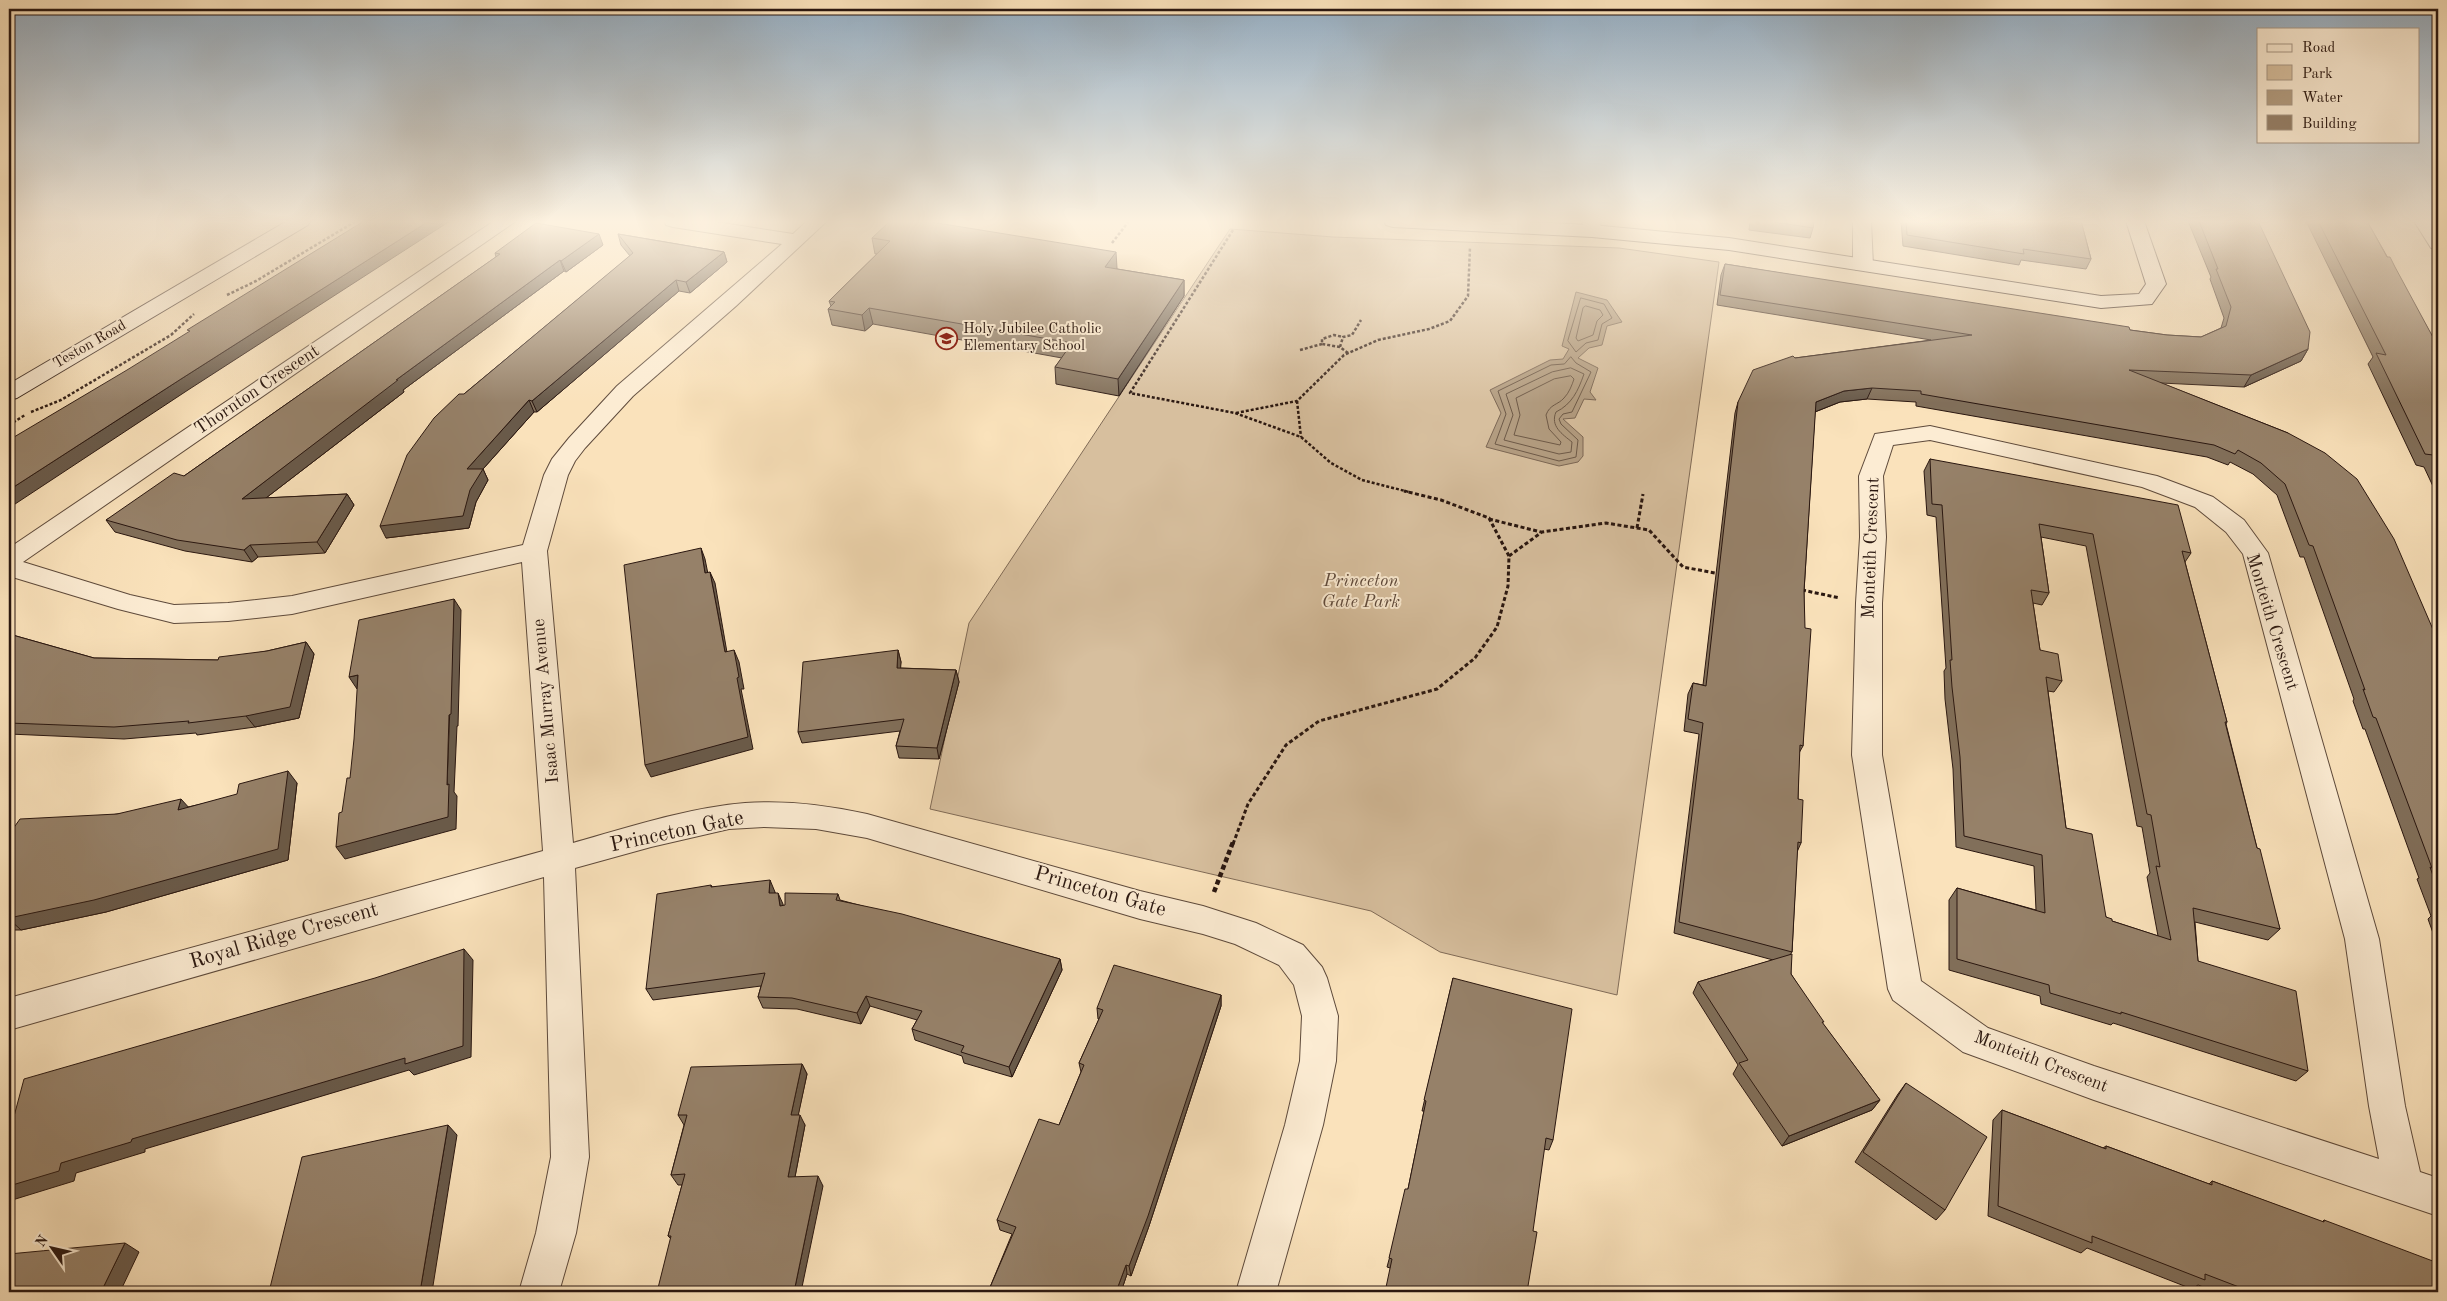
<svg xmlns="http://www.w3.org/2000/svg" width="2447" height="1301" font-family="'Old Standard TT',serif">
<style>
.green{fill:#d7bf9e;stroke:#806b57}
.water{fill:#b39d81;stroke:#7c6754}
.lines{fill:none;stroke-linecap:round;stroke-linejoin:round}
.shore{stroke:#6e5a48;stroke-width:1}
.street-casing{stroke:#5e4a3b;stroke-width:2}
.secondary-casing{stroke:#2a1710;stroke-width:2}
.path-far2{stroke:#2a1710;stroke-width:2.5;stroke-dasharray:3 2;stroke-linecap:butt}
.path-far1{stroke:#2a1710;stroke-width:3;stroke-dasharray:4 2.5;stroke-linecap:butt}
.path{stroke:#2a1710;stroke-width:4.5;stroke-dasharray:5 3;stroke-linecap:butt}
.street{fill:#fcecd3;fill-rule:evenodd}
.secondary{fill:#fcecd3;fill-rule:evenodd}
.wall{fill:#816f5a;stroke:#2a1710;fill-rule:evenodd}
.shaded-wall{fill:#695a4a;stroke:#2a1710}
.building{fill:#968169;stroke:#2a1710;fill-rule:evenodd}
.labels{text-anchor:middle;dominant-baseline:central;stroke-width:4;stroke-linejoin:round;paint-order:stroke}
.far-poi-label{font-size:15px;fill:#2a1710;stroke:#fcecd3;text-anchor:start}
.far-street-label{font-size:15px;fill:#2a1710;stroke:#fcecd3}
.street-label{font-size:18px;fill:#2a1710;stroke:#fcecd3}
.park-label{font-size:18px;font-style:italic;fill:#5e493b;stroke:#fcecd3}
.near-street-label{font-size:21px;fill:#2a1710;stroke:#fcecd3}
</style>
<rect width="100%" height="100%" fill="#fae2bb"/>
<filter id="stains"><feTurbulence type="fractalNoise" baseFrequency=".004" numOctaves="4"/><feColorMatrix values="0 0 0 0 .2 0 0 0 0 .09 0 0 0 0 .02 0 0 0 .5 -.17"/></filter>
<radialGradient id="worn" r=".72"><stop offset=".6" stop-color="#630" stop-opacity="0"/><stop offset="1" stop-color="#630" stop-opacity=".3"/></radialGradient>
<path class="green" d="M1230 229 1333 237 1619 248 1719 262 1617 995 1440 952 1371 911 930 809 969 623Z"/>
<path class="water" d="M1576 292 1607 300 1622 322 1607 326 1602 345 1589 348 1578 358 1598 368 1590 392 1596 400 1584 399 1575 418 1563 419 1583 437V456L1578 462 1559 466 1486 447 1501 413 1490 390 1550 360 1563 359 1569 349 1562 346Z"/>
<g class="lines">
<g class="shore">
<path d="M1581 298 1604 304 1612 318 1602 324 1598 340 1586 343 1576 352 1568 341Z"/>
<path d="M1586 306 1600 310 1603 315 1597 321 1593 335 1578 341 1576 338 1583 308Z"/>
<path d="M1571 357 1576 363 1591 372 1572 412 1563 414 1559 419 1561 424 1578 440 1576 457 1559 461 1495 444 1506 414 1498 391 1551 365 1564 364Z"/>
<path d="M1571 368 1584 374C1578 391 1572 404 1556 412 1550 426 1562 434 1572 442L1571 452 1559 454 1504 440 1513 415 1506 394 1552 372Z"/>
<path d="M1571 376 1574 379C1572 385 1569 393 1564 398 1558 405 1550 404 1546 415L1549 429 1561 442 1560 445 1514 435 1520 415 1516 398 1554 379Z"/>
</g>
<defs>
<g id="street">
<path d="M494 221H516L23 562 130 595 174 605 228 603 292 596 523 545 544 475 552 459 569 438 617 386 782 244 673 227 666 225 664 221H710L793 234 807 221H827L736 306 633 396 585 448 575 461 568 475 547 551 573 843C629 827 687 808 745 803 786 800 827 805 867 814L1140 891 1203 906 1256 923 1303 945 1322 967 1327 978 1338 1016 1336 1061 1323 1125 1276 1292H1236L1285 1125 1300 1061 1302 1016 1294 985 1279 965 1235 944 1203 934 1140 919 867 838 816 829 764 827 729 829 651 847 575 868 589 1157 576 1233 559 1292H519L536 1233 551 1157 544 877 9 1030V998L543 851 522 562 292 614 228 621 174 623 118 609 9 576V548Z"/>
<path d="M1582 221H1600L1601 231 1599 235H1585Z"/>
<path d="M1853 221H1871L1873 266 1870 270H1856L1853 266Z"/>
<path d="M1930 426 2157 476 2213 497 2244 520 2268 553 2379 939 2405 1106 2420 1172 2438 1178V1216L2094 1100 1963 1052 1893 1000 1888 989 1852 755 1856 603 1860 537 1859 476 1875 434ZM1930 440 2142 487 2195 507 2226 532 2243 554 2345 939 2369 1106 2379 1159 2094 1066 1988 1028 1921 981 1882 755V603L1886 537 1883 476 1893 445Z"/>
</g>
<g id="secondary">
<path d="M287 221H310L308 225 17 398 9 400V384Z"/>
<path d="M1384 221H1508L1592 225 1729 238 2101 296 2139 294 2146 284 2126 221H2144L2166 284 2152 304 2101 308 1729 250 1592 237 1393 227 1386 225Z"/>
<path d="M2414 221H2432L2438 230V250L2431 248Z"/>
</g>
</defs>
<use href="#street" class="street-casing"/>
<use href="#secondary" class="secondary-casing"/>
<g class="path-far2">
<path d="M1233 230 1130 393 1235 413 1301 437 1331 463 1362 480 1409 492"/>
<path d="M1112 243 1129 221"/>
<path d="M227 295 256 281 356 221"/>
<path d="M1340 347 1322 344V339L1334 335 1343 337"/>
<path d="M1300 350 1322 344"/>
<path d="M1348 353 1340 347 1343 337 1352 335 1361 320"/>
<path d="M1297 401 1301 437"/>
<path d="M31 412 61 400 171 335 194 314"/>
<path d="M1236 413 1297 401 1344 355 1378 340 1429 329 1450 321 1468 296 1470 247"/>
<path d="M9 425 25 415"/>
</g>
<g class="path-far1">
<path d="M1489 519 1541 532"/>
<path d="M1637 528 1643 494"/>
<path d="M1509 556 1542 532 1606 523 1649 530 1683 567 1720 574"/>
<path d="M1802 590 1840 598"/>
<path d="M1233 844 1248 804 1286 745 1319 721 1437 689 1475 658 1497 627 1508 586 1509 556 1489 518 1441 500 1404 491"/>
</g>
<path class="path" d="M1214 892 1233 842"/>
<use href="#street" class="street"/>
<use href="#secondary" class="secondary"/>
</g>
<g class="wall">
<path d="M1750 221H1814L1813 228 1810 238 1749 230Z"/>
<path d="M1901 221H2081L2091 259 2086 269 2021 260 2019 265 1903 246Z"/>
<path d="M2188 221H2258L2308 349 2301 361 2244 387 2161 383 2288 433 2438 641V947L2428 919 2431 916 2417 879 2419 878 2365 729H2363L2353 701 2354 699 2304 557H2300L2277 495 2253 474 2230 462 2228 465 2207 457 1916 406V402L1867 399 1840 402 1815 412 1804 591 1803 746 1799 753 1798 799 1801 843 1797 852 1792 952 1790 955 1791 974 1823 1024 1880 1100 1872 1110 1782 1146 1733 1074 1738 1065 1693 993 1698 982 1773 960 1674 933 1699 734 1684 731 1688 694 1693 683 1703 685 1735 413 1738 402 1795 358 1931 340 1717 305 1721 275 1725 264 2130 330 2167 335 2201 337 2221 328 2224 318 2210 279 2211 277Z"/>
<path d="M2306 221H2367L2435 341 2438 342V497L2424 467 2416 465 2368 364 2373 357Z"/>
<path d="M929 222 1117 268V269L1184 280V296L1119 396 1056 384 1055 367 1062 358 873 324 865 331 832 325 828 309 831 306 829 301 877 254H875L872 238Z"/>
<path d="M618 234 724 252 727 262 690 293 679 291 537 412H534L483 469 488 480 476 502 469 528 386 538 464 394 630 256 621 245Z"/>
<path d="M603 245 566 272 564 271 403 390 404 392 266 498 347 494 354 505 325 553 258 557 252 562 185 551 115 532 106 520 184 476 496 257 495 253Z"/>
<path d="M1930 459 2191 553 2185 562 2227 722 2226 724 2257 848 2280 929 2268 940 2195 922 2198 961 2308 1071 2296 1081 2113 1023 2111 1025 2041 1004 2040 996 1949 970V900L1957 888 2036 910 2034 866 1956 847 1953 769 1945 699 1944 671 1946 668 1936 517 1927 515 1924 471ZM2041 537 2086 546 2137 826 2142 827 2150 873 2147 877 2158 936 2112 921 2106 917 2066 828 2048 691 2054 692 2062 681 2040 650 2033 603 2042 605 2049 593Z"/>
<path d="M9 634 94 658 218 660 267 651 306 642 314 654 299 718 255 727 197 735 196 733 124 739 9 734Z"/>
<path d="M898 650 901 662 900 668 956 670 959 682 939 759 899 758 896 746 900 731 802 743 798 732Z"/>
<path d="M297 783 288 860 106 912 21 930H9V833L117 814 188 807Z"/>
<path d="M711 885 712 887 775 892V893L783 906 838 894 840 900 1060 959 1062 970 1012 1077 964 1063 962 1056 915 1040 912 1029 917 1020 870 1006 861 1024 797 1009 763 1008 758 997 761 986 653 1000 646 989Z"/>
<path d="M1453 978 1553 1140 1549 1150 1544 1149 1390 1268 1387 1267 1408 1189 1424 1111H1422Z"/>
<path d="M1221 995V1006L1149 1226 1131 1276 1127 1274 1121 1292H988L1012 1234 1000 1230 997 1220 1059 1125 1081 1072 1079 1063 1099 1019H1098L1097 1008Z"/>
<path d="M802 1064 807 1074 798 1115 805 1125 795 1177 823 1186 671 1239 668 1236 682 1185H678L671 1175 684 1125 678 1115Z"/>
<path d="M1906 1083 1945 1210 1936 1220 1855 1162 1898 1094Z"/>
<path d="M2002 1110 2103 1148 2106 1146 2209 1184 2212 1181 2322 1222 2324 1220 2438 1292H2216L2198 1285 2192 1289 2087 1248 2081 1253 1988 1216 1993 1120Z"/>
</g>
<g class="shaded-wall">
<path d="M429 221H450L188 390 9 508V490L181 379Z"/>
<path d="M599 234 603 245 566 272 561 261Z"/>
<path d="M724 252 727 262 690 293 686 282Z"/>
<path d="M1116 252 1117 268 1106 283 1105 267Z"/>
<path d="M560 260 564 271 403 390 404 392 249 511 242 499 396 380Z"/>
<path d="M676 280 679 291 537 412 532 401Z"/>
<path d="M1184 280V296L1119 396 1118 379Z"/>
<path d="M869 308 873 324 865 331 862 315Z"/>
<path d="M2308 349 2301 361 2244 387 2251 375Z"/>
<path d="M1872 388 1867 399 1840 402 1812 413 1816 402 1844 391Z"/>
<path d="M529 400 534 412 483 469 488 480 476 502 469 528 386 538 380 526 467 469Z"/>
<path d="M347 494 354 505 325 553 317 542Z"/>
<path d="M250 545 258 557 252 562 244 550Z"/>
<path d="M701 548 705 559 710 584 705 573Z"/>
<path d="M710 572 715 583 729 664 725 652Z"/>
<path d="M454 599 461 610 458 726H457L454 792 457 796 456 829 345 859 336 847 447 785Z"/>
<path d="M306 642 314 654 299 718 255 727 246 716Z"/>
<path d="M734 650 739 662 744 689H741L753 749 651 777 645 765 737 678Z"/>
<path d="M898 650 901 662 900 680 897 668Z"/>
<path d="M956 670 959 682 939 759 937 748Z"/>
<path d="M358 675 357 689 349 677Z"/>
<path d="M288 771 297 783 288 860 106 912 21 930 9 919V918Z"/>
<path d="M181 799 191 810H178Z"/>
<path d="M770 880 775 892 773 904 769 893Z"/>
<path d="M778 893 783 904 785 917 780 906Z"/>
<path d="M464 949 473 960 471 1057 414 1075 409 1070 145 1149V1152L76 1173 74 1181 9 1201V1186L61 1163 132 1139Z"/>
<path d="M1060 959 1062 970 1012 1077 1009 1067Z"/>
<path d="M1221 995V1006L1149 1226 1131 1276 1129 1266Z"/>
<path d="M866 996 870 1006 861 1024 857 1013Z"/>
<path d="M802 1064 807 1074 796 1126 791 1115Z"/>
<path d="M1880 1100 1872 1110 1782 1146 1789 1136Z"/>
<path d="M800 1115 805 1125 793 1187 788 1177Z"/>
<path d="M448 1125 457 1135 432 1292H420Z"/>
<path d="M818 1176 823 1186 801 1292H794Z"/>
<path d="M125 1243 139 1252 120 1292H101Z"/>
<path d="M1126 1265 1127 1274 1121 1292H1116Z"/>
</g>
<g class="building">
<path d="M364 221H429L181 379 9 490V440L127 370 190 331 187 330Z"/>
<path d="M890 221H925L1116 252 1105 267 1184 280 1118 379 1055 367 1072 343 869 308 862 315 828 309 835 302 829 301 890 241 872 238Z"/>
<path d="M1768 221H1814L1813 228Z"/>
<path d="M1906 221H2081L2091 259 2023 249 2024 254 1907 235Z"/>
<path d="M2199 221H2258L2310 332 2308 349 2251 375 2129 370 2288 433 2325 453 2357 479 2394 539 2438 641V890L2430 867 2432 868 2376 718 2373 717 2363 689 2365 690 2313 546 2309 545 2285 484 2261 463 2238 450 2235 454 2214 445 1921 394V391L1872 388 1844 391 1816 402 1804 591 1805 628 1811 629 1803 746 1800 745 1798 799 1803 800 1801 843 1798 842 1792 952 1679 922 1703 723 1688 719 1693 683 1706 686 1738 402 1753 370 1793 356 1795 358 1972 335 1720 295 1725 264 2129 327 2130 330 2167 335 2201 337 2226 326 2231 307 2216 269H2218Z"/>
<path d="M2318 221H2367L2387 257H2390L2395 267 2435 341 2438 342V466L2433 455 2425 454 2376 353 2386 355Z"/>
<path d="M536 223 599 234 561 261 560 260 396 380H398L242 499 347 494 317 542 250 545 244 550 177 540 106 520 174 473 184 476 500 254 495 253Z"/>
<path d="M618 234 724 252 686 282 676 280 532 401 529 400 467 469H483L470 490 463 516 380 526 407 455 434 418 459 394H464L633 253Z"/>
<path d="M1930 459 2178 505 2191 553 2182 551 2227 722H2225L2257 848 2260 849 2280 929 2193 908 2198 961 2296 991 2308 1071 2121 1012V1014L2050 993 2049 985 1957 959V888L2045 913 2042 855 1964 836 1960 757 1952 687 1950 660H1952L1942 505 1932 504ZM2039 524 2093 534 2147 814 2151 815 2160 867 2156 866 2171 940 2112 921V919L2106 917 2092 834 2066 828 2046 677 2062 681 2058 654 2040 650 2031 590 2049 593Z"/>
<path d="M701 548 705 573 710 572 725 652 734 650 739 677 737 678 748 737 645 765 624 565Z"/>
<path d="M454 599 451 714 449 715 447 785 449 784 448 817 336 847 339 813 342 812 347 778H350L354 739 358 675 349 677 359 620Z"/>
<path d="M9 634 94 658 218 660 219 657 267 651 306 642 290 707 246 716 188 723 189 721 114 727 9 723Z"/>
<path d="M898 650 897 668 956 670 937 748 896 746 904 719 798 732 803 662Z"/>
<path d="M288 771 278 849 94 900 9 918V833H10L20 819 117 814 181 799 178 810 237 794 239 784Z"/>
<path d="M770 880 769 893H778L780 906 785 905V893L838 894 836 900 902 914 1060 959 1009 1067 961 1052 964 1046 912 1029 922 1011 866 996 857 1013 792 998 758 997 765 973 646 989 657 894 711 885V887Z"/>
<path d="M464 949 463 1046 405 1064V1058L132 1139 131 1142 61 1163 59 1171 9 1186V1135L24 1079 375 978Z"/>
<path d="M1792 954 1791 974 1824 1022H1822L1880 1100 1789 1136 1739 1063 1748 1060 1698 982Z"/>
<path d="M1114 965 1221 995 1148 1216 1129 1266 1126 1265 1116 1292H988L1016 1227 997 1220 1039 1119 1059 1125 1084 1065 1079 1063 1103 1010 1097 1008Z"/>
<path d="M1453 978 1572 1009 1553 1140 1546 1138 1533 1231 1537 1232 1527 1292H1385L1392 1259 1389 1258 1405 1189H1408L1426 1101 1424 1100Z"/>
<path d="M802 1064 791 1115H800L788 1177 818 1176 794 1292H657L671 1236H668L685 1174 671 1175 687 1115H678L691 1067Z"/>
<path d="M1906 1083 1987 1137 1945 1210 1863 1152Z"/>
<path d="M2002 1110 2106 1149V1146L2212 1185V1181L2324 1222V1220L2438 1263V1292H2252L2205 1274V1280L2092 1236V1243L1998 1206Z"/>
<path d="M448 1125 420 1292H269L302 1157Z"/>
<path d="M125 1243 101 1292H9V1254Z"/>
</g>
<linearGradient id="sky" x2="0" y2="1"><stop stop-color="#93abbf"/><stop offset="0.55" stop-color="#fdf2e0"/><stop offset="1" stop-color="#fdf2e0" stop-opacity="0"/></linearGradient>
<rect width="2447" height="403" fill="url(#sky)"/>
<defs>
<symbol id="school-ring" viewBox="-11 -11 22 22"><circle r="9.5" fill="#fcecd3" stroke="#8f2418" stroke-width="1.5"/><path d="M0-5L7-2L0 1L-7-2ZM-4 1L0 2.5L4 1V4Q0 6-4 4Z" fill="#8f2418"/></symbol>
</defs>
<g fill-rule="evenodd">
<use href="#school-ring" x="934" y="326" width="25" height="25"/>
</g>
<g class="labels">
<g class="far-poi-label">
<text x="963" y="329">Holy Jubilee Catholic<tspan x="963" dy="17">Elementary School</tspan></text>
</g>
<g class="far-street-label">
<text transform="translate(90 345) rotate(-30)">Teston Road</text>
</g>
<g class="street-label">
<text transform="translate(257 390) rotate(-34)">Thornton Crescent</text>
<text transform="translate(1871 548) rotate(-88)">Monteith Crescent</text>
<text transform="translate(2272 622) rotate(73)">Monteith Crescent</text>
<text transform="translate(546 701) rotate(-95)">Isaac Murray Avenue</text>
<text transform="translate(2041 1062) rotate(21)">Monteith Crescent</text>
</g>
<g class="park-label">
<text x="1361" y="581">Princeton<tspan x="1361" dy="21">Gate Park</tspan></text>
</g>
<g class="near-street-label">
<text transform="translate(677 832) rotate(-12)">Princeton Gate</text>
<text transform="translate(1100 892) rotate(16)">Princeton Gate</text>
<text transform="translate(284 936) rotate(-16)">Royal Ridge Crescent</text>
</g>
</g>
<rect width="2447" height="1301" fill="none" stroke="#fae2bb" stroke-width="30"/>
<rect x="10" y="10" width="2427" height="1281" fill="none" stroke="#2a1710" stroke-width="2.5"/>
<rect x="15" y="15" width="2417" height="1271" fill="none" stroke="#2a1710"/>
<rect x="2257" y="28" width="162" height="115" fill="#fcecd3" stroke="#a89785"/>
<rect x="2267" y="44" width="25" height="8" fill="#fcecd3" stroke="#a89785"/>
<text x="2302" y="52" font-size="15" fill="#2a1710">Road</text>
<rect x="2267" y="65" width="25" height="15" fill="#d7bf9e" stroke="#a89785"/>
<text x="2302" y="78" font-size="15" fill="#2a1710">Park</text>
<rect x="2267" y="90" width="25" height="15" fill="#b39d81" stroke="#a89785"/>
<text x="2302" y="102" font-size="15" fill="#2a1710">Water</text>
<rect x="2267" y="115" width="25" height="15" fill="#968169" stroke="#a89785"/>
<text x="2302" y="128" font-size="15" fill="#2a1710">Building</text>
<g transform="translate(52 1248) rotate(304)" stroke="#fcecd3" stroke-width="4" paint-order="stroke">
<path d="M0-4L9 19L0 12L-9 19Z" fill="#2a1710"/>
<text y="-8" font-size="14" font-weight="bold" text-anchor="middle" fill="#2a1710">N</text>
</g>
<rect width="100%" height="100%" filter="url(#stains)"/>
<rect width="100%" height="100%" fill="url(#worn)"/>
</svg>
